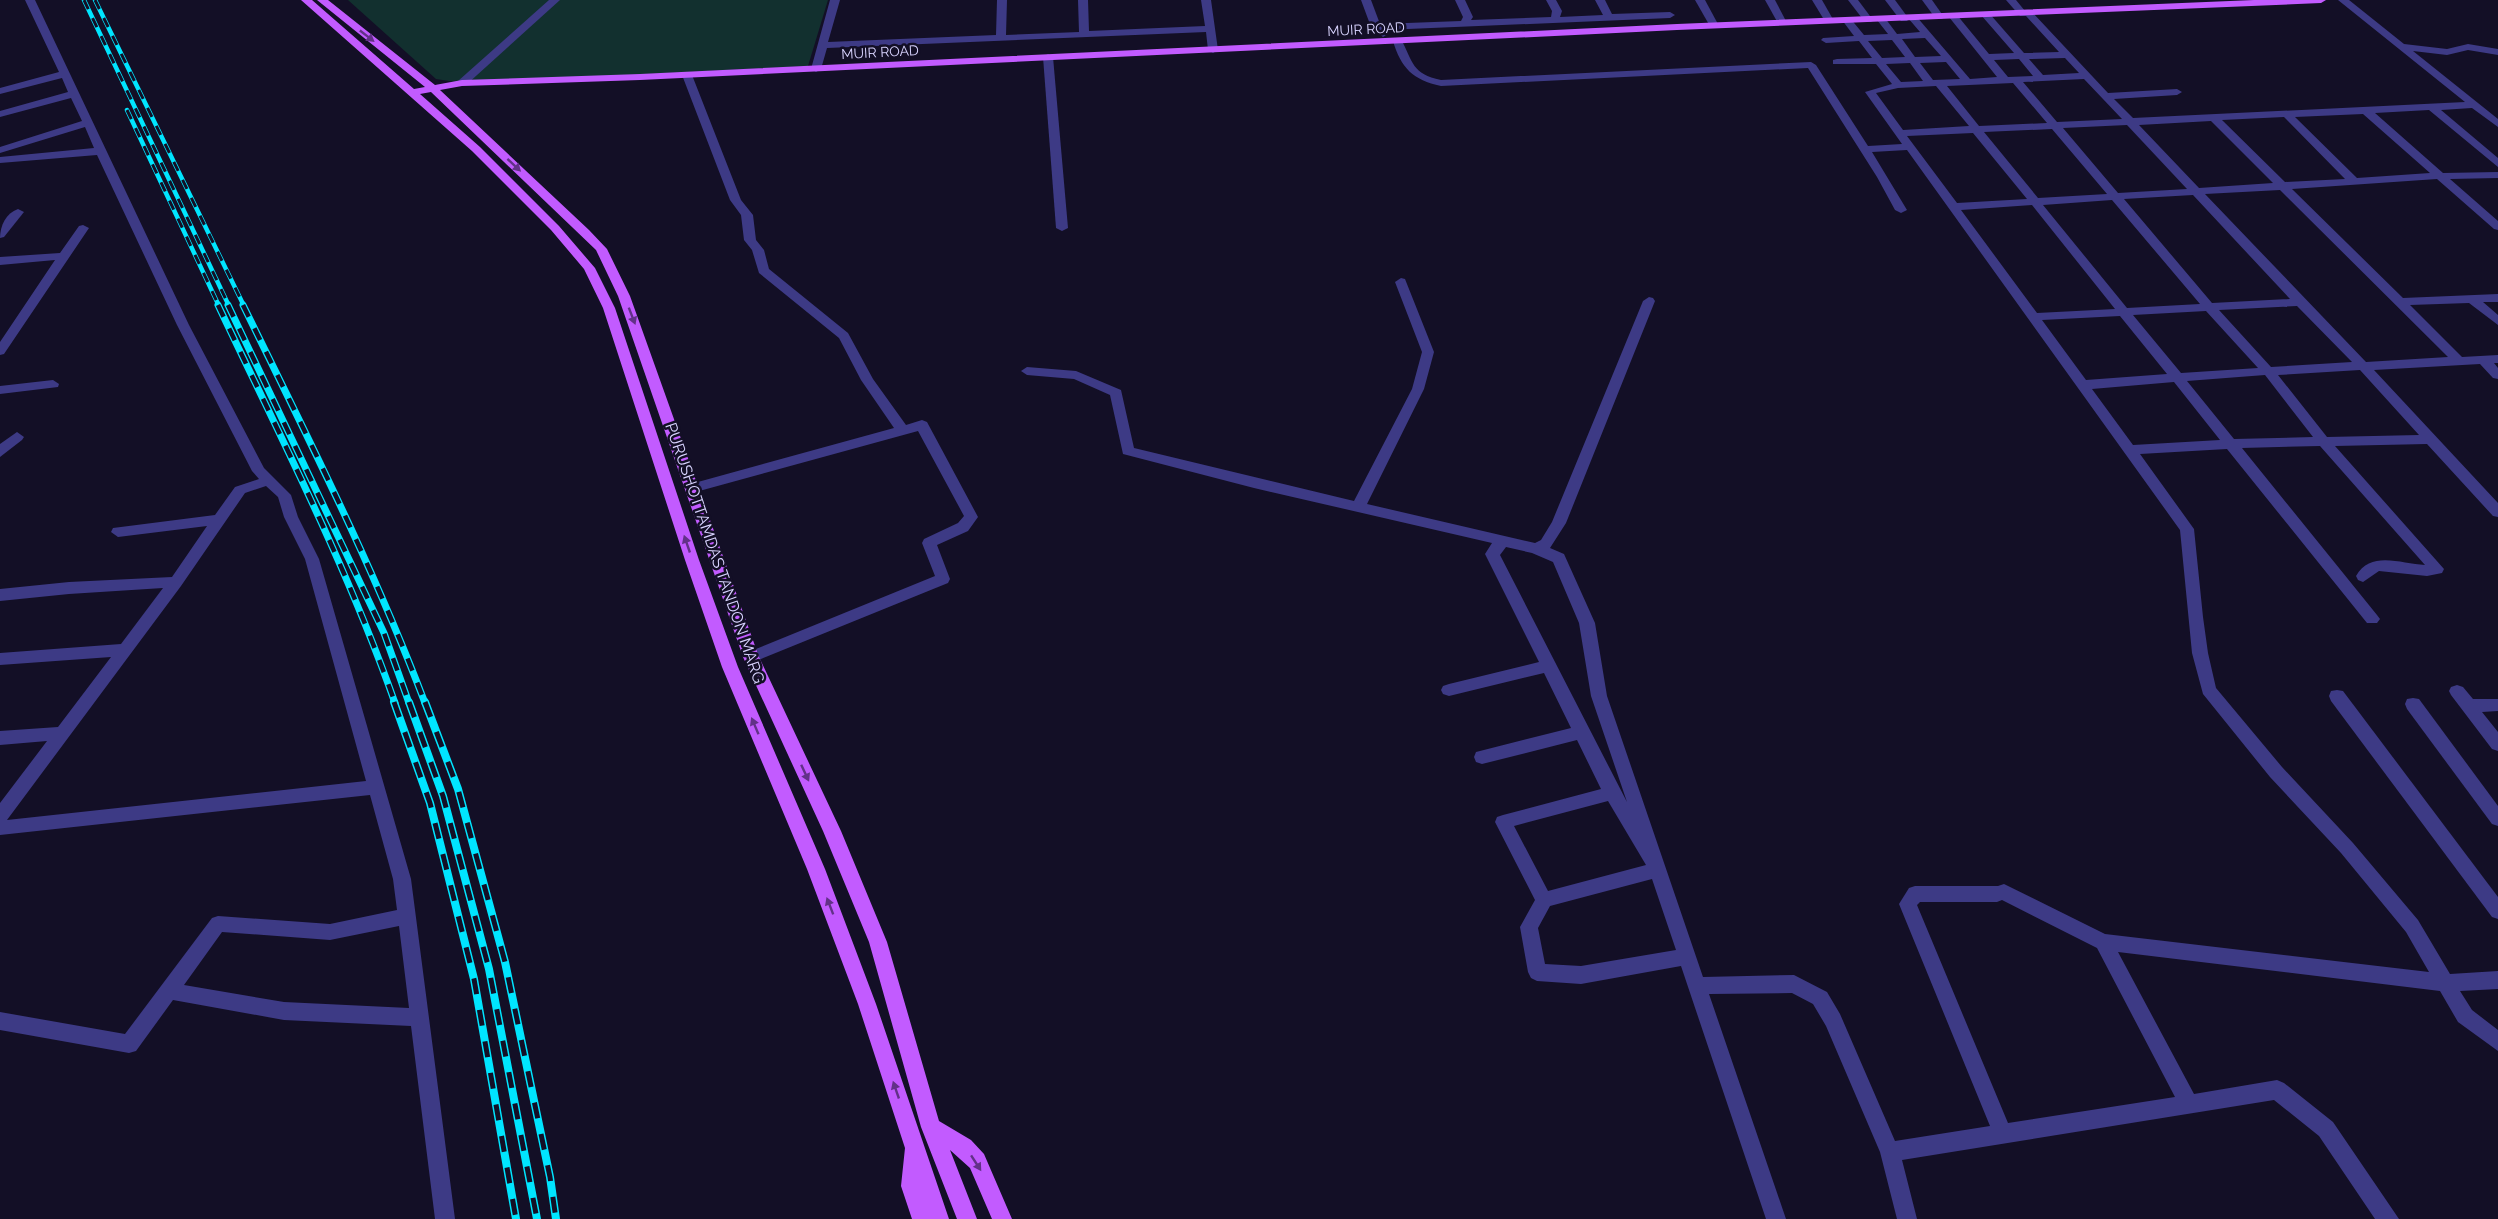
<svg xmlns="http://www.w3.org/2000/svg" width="2498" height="1219" font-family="Raleway,sans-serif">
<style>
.green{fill:#12302f}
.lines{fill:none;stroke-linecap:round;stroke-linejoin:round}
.minor{fill:#3d3a85;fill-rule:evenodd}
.major{fill:#c25bff;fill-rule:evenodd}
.rail-far2-casing{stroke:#00e5ff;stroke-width:4.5}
.rail-far1-casing{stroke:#00e5ff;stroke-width:7}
.rail-casing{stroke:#00e5ff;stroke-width:8}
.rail-far2{stroke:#130f26;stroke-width:3;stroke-dasharray:10;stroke-linecap:butt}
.rail-far1{stroke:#130f26;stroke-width:4.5;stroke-dasharray:13;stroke-linecap:butt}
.rail{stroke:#130f26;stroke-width:5;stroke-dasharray:16;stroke-linecap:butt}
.oneway{fill:#623188}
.labels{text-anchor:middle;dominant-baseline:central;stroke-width:5;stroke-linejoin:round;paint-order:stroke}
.far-street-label{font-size:14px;fill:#d9d4ff;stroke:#130f26}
.street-label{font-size:16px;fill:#d9d4ff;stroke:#130f26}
</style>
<rect width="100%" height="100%" fill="#130f26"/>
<path class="green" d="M348 0H828L808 66 462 83 436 79Z"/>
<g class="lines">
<g class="minor">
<path d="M25 0H35L189 325 264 468 291 495 298 517 319 559 411 879 455 1219H435L411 1026 284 1020 173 1000 136 1051 129 1053 0 1030V1012L125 1034 212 918 218 916 330 924 397 910 393 879 370 795 0 835V803L47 741 0 745V731L58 727 111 657 0 665V653L121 644 163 588 69 594 0 601V589L69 582 172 577 207 526 118 537 111 532 113 528 215 515 235 487 259 479 252 471 177 325 97 155 0 163V157L94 148 85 127 0 153V147L82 121 71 98 0 117V111L68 92 62 78 0 94V88L59 72ZM266 486 278 497 284 517 305 559 366 781 7 820 181 586 245 493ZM399 926 409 1008 284 1002 184 985 222 932 330 940Z"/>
<path d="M549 0H560L466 85H458V81Z"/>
<path d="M830 0H840L828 42 996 35 997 0H1007L1006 35 1079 32 1078 0H1088L1089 31 1205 26 1201 0H1211L1218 50 1213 53 1208 50 1206 32 827 48 821 69 816 72 811 69Z"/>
<path d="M1361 0H1371L1380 24 1461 21 1463 17 1455 0H1465L1473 17 1471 20 1551 17 1552 11 1546 0H1556L1562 11 1560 17 1603 15 1595 0H1605L1612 14 1670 12 1675 15 1670 18 1384 30 1388 34 1383 37 1371 27Z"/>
<path d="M1695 0H1705L1719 26 1717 28H1711Z"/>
<path d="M1765 0H1775L1787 23 1785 25H1779Z"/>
<path d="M1812 0H1822L1834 21 1832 23H1826Z"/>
<path d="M1848 0H1858L1873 20 1871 22H1865Z"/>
<path d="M1885 0H1895L1909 19 1907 21H1901Z"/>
<path d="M1922 0H1932L1944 17 1942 19H1936Z"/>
<path d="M2006 0H2016L2025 11H2031L2108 93 2177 89 2182 92 2177 95 2114 99 2133 118 2465 102 2338 0H2349L2404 44 2447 49 2468 44 2498 49V55L2468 50 2447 55 2413 51 2498 119V127L2472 108 2441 110 2498 158V167L2429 110 2375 113 2443 173 2498 172V178L2450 179 2498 221V230L2494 229 2437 179 2292 189 2403 298 2498 294V302H2483L2498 315V325L2469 303 2410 305 2462 357 2498 355V363H2494L2498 368V379L2493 378 2480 364 2374 370 2498 503V517L2493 516 2427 444 2335 446 2444 569 2442 573 2427 576 2379 571 2363 582 2358 580 2356 576C2371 550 2401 564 2425 565L2320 446 2242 448 2377 615 2380 619 2377 623H2367L2227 449 2140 454 2194 529 2203 617 2208 653 2216 688 2282 767 2353 843 2418 920 2450 974 2498 971V989L2460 991 2472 1010 2498 1030V1051L2458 1022 2440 991 2118 952 2194 1094 2277 1080 2284 1083 2333 1122 2399 1219H2375L2319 1136 2274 1100 1902 1160 1917 1219H1897L1880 1152 1826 1026 1813 1004 1792 993 1709 994 1786 1219H1766L1681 966 1581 984 1537 981 1531 978 1528 972 1520 927 1535 900 1495 822 1497 817 1503 815 1601 789 1577 740 1482 764 1476 762 1474 757 1476 752 1571 728 1544 673 1449 696 1443 694 1441 690 1443 686 1449 684 1539 662 1485 554 1492 543 1254 488 1123 454 1110 395 1074 379 1027 375 1021 371 1027 367 1076 371 1121 390 1134 448 1354 501 1412 389 1422 352 1395 282 1401 278 1405 279 1434 352 1424 389 1367 504 1535 543 1541 540 1552 522 1643 301 1649 297 1653 298 1655 301 1566 523 1550 548 1564 554 1595 623 1607 696 1703 977 1794 975 1827 992 1840 1014 1895 1141 1990 1126 1899 904 1909 888 1915 886H1998L2004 884 2105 934 2429 972 2406 932 2341 853 2270 777 2203 694 2192 653 2180 530 1907 150 1872 152 1907 210 1901 213 1895 210 1877 177 1808 68 1441 86C1413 80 1401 68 1393 41L1401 39C1413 62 1412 74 1441 80L1811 62 1816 65 1868 146 1902 144 1865 92 1892 84 1876 64H1833V60L1837 59 1872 58 1859 41 1826 43 1821 40 1823 38 1854 36 1842 20 1847 17 1850 18 1864 35 1888 34 1877 20 1882 17 1885 18 1897 34 1920 32 1908 18 1913 15 1916 16 1970 79 1997 77 1949 17 1957 15 1989 54 2014 53 1981 15 1986 12 1989 13 2024 53 2059 52 2026 16H2020ZM1925 38 1941 56 1915 57 1902 39ZM1892 40 1905 57 1882 58 1868 41ZM2065 58 2079 73 2043 75 2029 59ZM2019 59 2033 76 2008 77 1994 60ZM1946 62 1960 79 1933 80 1920 63ZM1910 63 1923 81 1901 82 1886 64ZM2084 79 2122 119 2057 122 2023 82ZM2013 83 2047 123 1979 126 1947 86ZM1936 86 1969 126 1903 130 1876 93 1898 88ZM2363 114 2430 173 2357 178 2295 117ZM2284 117 2345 179 2285 182 2222 120ZM2211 121 2273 183 2199 188 2139 125ZM2127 125 2187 189 2118 193 2063 128ZM2052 129 2107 194 2038 198 1984 132ZM1973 133 2027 199 1957 203 1907 136ZM2280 190 2448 357 2366 362 2205 194ZM2193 195 2290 299 2212 303 2124 199ZM2112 200 2200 304 2127 308 2043 205ZM2032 205 2115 309 2037 313 1961 210ZM2297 306 2352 362 2271 367 2219 310ZM2206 311 2258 368 2181 373 2133 315ZM2120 316 2167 374 2086 380 2042 320ZM2360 370 2419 435 2327 437 2278 375ZM2265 375 2313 437 2234 439 2187 381ZM2174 382 2220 440 2133 445 2092 389ZM1506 547 1532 553 1553 562 1579 623 1591 696 1627 802 1500 555ZM1608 801 1646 865 1548 891 1514 826ZM1652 879 1676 950 1581 966 1545 964 1538 928 1550 906ZM2002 900 2097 948 2175 1097 2008 1123 1917 905 1920 902H1997Z"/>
<path d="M1048 54 1053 57 1068 228 1062 231 1056 228 1043 57Z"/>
<path d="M683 73 692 75 741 200 753 215 756 240 764 250 769 269 848 333 873 379 906 425 922 420 927 422 978 517 968 531 937 545 950 579 948 583 751 663 746 661 743 657 746 653 935 576 922 543 924 539 958 523 964 516 918 431 692 493 687 491 685 488 687 485 894 428 861 380 839 338 759 273 752 250 744 240 741 215 730 200 682 75Z"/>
<path d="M18 209 24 212 4 237 0 238C0 226 6 213 18 209Z"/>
<path d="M83 225 89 228 4 354 0 355V342L55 260 0 265V257L60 253 79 226Z"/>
<path d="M53 380 59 384 58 387 0 394V386Z"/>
<path d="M17 432 24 437 22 440 0 457V444Z"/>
<path d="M2457 685 2463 687 2473 699H2498V711L2482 712 2498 732V751L2492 749 2451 695 2449 691 2451 687Z"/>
<path d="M2337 690 2343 691 2498 897V919L2492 917 2331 701 2329 696 2331 691Z"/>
<path d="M2413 698 2419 699 2498 806V826L2492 824 2407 709 2405 704 2407 699Z"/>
</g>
<path class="major" d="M301 0H312L414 89 425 87 317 0H328L435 85 462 80 640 74 1677 24 2254 0H2326L2321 3 1677 30 640 80 462 86 440 90 589 230 607 249 630 296 759 657 841 831 887 942 939 1121 971 1140 984 1154 1012 1219H992L970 1168 950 1150 977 1219H957L921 1127 869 942 823 831 743 657 618 296 596 250 431 92 420 94 480 147 559 226 595 268 615 308 699 560 738 667 825 869 876 1004 949 1219H912L901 1186 905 1148 858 1004 807 869 722 667 685 560 603 308 584 269 551 230 472 151Z"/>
<defs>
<g id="rail-far2">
<path d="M84 0 229 306"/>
<path d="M95 0 244 306"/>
<path d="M127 110 219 306"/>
</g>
<g id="rail-far1">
<path d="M218 305C280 436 347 566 395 703"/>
<path d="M228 305 384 633 409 703"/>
<path d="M243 305C307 436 373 566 425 703"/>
</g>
<g id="rail">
<path d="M394 702 430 803 474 979 516 1219"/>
<path d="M409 702 443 796 489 969 537 1219"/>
<path d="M425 702 458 789 505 962 550 1177 556 1219"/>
</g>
</defs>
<use href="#rail-far2" class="rail-far2-casing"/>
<use href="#rail-far1" class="rail-far1-casing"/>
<use href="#rail" class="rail-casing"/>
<use href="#rail-far2" class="rail-far2"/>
<use href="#rail-far1" class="rail-far1"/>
<use href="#rail" class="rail"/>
</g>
<defs><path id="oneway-solid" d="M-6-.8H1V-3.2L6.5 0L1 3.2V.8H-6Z" transform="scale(1.5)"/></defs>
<g class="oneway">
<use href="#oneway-solid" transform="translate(367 36) rotate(38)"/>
<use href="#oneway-solid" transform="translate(514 165) rotate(43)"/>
<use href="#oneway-solid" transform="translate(632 316) rotate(69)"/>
<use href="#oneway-solid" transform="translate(687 544) rotate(-109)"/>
<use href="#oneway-solid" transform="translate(755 726) rotate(-113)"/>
<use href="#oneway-solid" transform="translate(805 773) rotate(65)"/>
<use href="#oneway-solid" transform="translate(830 906) rotate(-111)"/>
<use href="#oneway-solid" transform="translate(896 1090) rotate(-109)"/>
<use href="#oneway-solid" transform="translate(976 1163) rotate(57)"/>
</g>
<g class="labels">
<g class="far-street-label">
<text transform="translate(1366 29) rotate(-3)">MUIR ROAD</text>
<text transform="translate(880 52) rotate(-3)">MUIR ROAD</text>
</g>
<g class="street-label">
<text transform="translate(715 553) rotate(71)">PURUSHOTTAMDAS TANDON MARG</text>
</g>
</g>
</svg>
